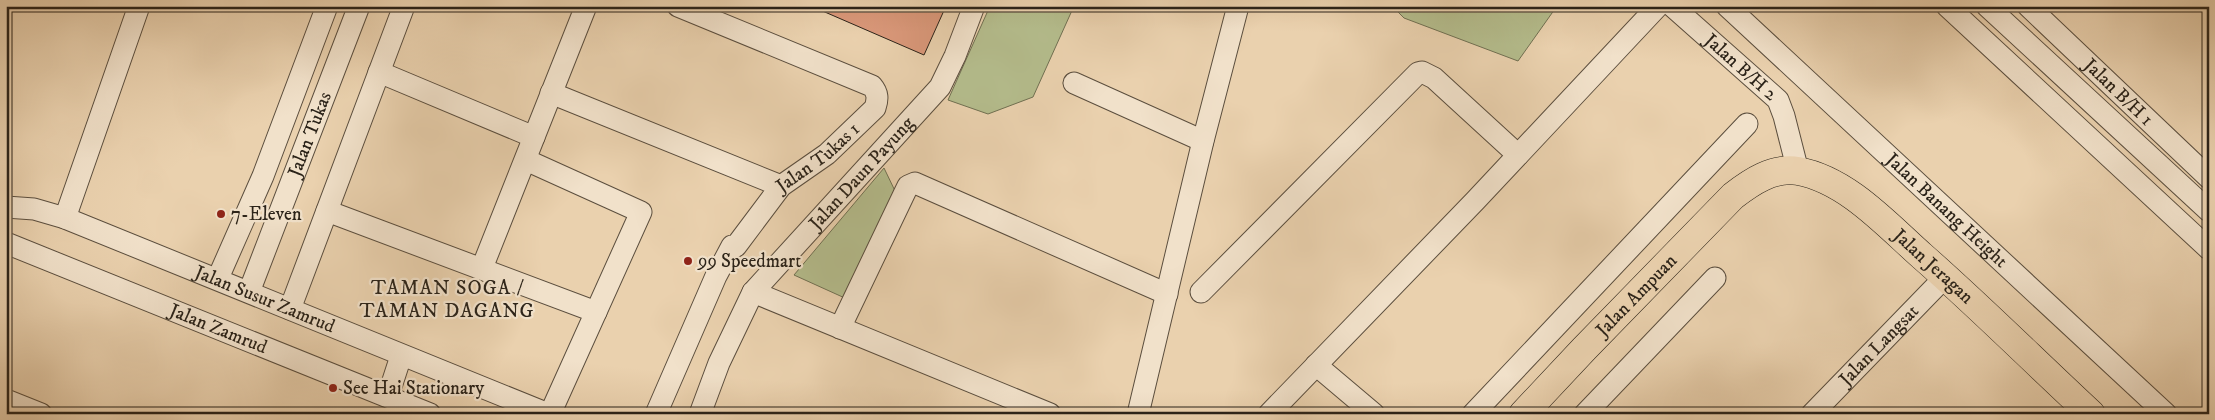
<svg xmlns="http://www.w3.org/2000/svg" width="2215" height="420" font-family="'IM FELL DW Pica',serif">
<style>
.green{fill:#b4bc8c;stroke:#707052}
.building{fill:#da987a;stroke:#2b2319}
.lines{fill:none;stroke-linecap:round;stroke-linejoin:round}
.minor-casing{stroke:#5b4e3e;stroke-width:23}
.major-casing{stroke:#2b2319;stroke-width:29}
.minor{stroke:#f1e1ca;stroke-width:21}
.major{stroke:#ead1ae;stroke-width:28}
.poi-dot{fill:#8f2418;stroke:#f1e1ca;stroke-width:2}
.labels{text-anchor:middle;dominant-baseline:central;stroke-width:4.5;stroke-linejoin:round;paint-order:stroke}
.street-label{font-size:19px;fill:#2b2319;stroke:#f1e1ca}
.poi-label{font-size:19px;fill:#2b2319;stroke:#f1e1ca;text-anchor:start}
.neighbourhood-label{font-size:20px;letter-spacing:1px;fill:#2b2319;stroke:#f1e1ca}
</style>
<rect width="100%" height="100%" fill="#ead1ae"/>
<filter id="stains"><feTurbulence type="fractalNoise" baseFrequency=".004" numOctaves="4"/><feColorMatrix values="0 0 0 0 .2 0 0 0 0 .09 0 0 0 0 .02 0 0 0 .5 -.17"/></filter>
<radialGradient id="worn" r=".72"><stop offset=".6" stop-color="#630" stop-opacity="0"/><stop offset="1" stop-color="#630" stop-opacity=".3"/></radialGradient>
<g class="green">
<path d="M990 6H1074L1033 97 988 114 948 100Z"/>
<path d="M1392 6H1557L1518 61 1404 18Z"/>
<path d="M884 168 896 193 847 299 794 275Z"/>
</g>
<path class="building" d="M811 6H946L924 55Z"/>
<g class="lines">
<defs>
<g id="minor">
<path id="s1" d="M1672 6 1778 100 1784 116 1798 171"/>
<path id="s2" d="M1727 6 2166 414"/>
<path d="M1947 6 2209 249"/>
<path d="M1987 6 2209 211"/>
<path id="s3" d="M2028 6 2209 178"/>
<path d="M379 72 534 137"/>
<path d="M1074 83 1203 141"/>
<path d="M551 93 781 186"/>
<path d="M526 160 641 212 550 414"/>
<path id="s4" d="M6 207 34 209 65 218 548 414"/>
<path d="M327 211 596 312"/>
<path d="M65 218 139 6"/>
<path id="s5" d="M6 243 430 414"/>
<path d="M482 268 586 6"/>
<path d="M218 278 263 176 327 6"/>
<path id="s6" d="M249 292 359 6"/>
<path d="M753 292 1050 414"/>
<path d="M1201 292 1418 73 1422 72 1434 78 1518 155"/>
<path d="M290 309 404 6"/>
<path d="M840 328 905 192 908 186 915 183 1167 294"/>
<path d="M1316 365 1374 414"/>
<path d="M388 396 401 356"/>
<path d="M6 400 41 414"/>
<path id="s7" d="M656 414 716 276 732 246H736L781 186 827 154 875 108C878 99 878 93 872 86L678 6"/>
<path id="s8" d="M700 414 719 363 753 292 940 87 955 56 974 6"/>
<path d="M1138 414 1203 141 1238 6"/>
<path d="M1269 414 1475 201 1658 6"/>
<path d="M1473 414 1747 124"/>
<path d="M1585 414 1715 278"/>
<path id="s9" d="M1812 414 1945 277"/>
</g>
<g id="major">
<path id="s10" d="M1523 414 1584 349 1733 196C1751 182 1773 167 1798 171 1847 180 1886 224 1922 256 1980 307 2035 362 2091 414"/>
</g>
</defs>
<use href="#minor" class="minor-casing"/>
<use href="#major" class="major-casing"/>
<use href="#minor" class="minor"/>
<use href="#major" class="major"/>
</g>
<g class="poi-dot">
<circle cx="221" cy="214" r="5"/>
<circle cx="688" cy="261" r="5"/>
<circle cx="333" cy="388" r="5"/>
</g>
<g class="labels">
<g class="street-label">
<text stroke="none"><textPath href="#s1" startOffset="92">Jalan B/H 2</textPath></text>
<text stroke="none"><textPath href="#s3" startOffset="125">Jalan B/H 1</textPath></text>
<text stroke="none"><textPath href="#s6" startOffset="169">Jalan Tukas</textPath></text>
<text stroke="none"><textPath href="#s7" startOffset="310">Jalan Tukas 1</textPath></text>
<text stroke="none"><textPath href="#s8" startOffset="294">Jalan Daun Payung</textPath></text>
<text stroke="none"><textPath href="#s2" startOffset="300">Jalan Banang Height</textPath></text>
<text stroke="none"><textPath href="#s10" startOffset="542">Jalan Jeragan</textPath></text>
<text stroke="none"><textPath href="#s10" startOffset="164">Jalan Ampuan</textPath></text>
<text stroke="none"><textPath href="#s4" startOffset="276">Jalan Susur Zamrud</textPath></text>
<text stroke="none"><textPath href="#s5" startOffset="229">Jalan Zamrud</textPath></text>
<text stroke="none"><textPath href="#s9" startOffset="96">Jalan Langsat</textPath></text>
</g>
<g class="poi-label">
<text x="231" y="214">7-Eleven</text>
<text x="698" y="261">99 Speedmart</text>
<text x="343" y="388">See Hai Stationary</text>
</g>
<g class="neighbourhood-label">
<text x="447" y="288">TAMAN SOGA /<tspan x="447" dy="23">TAMAN DAGANG</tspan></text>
</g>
</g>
<rect width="2215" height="420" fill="none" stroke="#ead1ae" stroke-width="25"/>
<rect x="8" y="8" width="2200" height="405" fill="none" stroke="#2b2319" stroke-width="2.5"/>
<rect x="12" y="12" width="2190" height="395" fill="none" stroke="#2b2319"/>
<rect width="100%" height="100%" filter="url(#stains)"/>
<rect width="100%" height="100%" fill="url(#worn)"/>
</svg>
